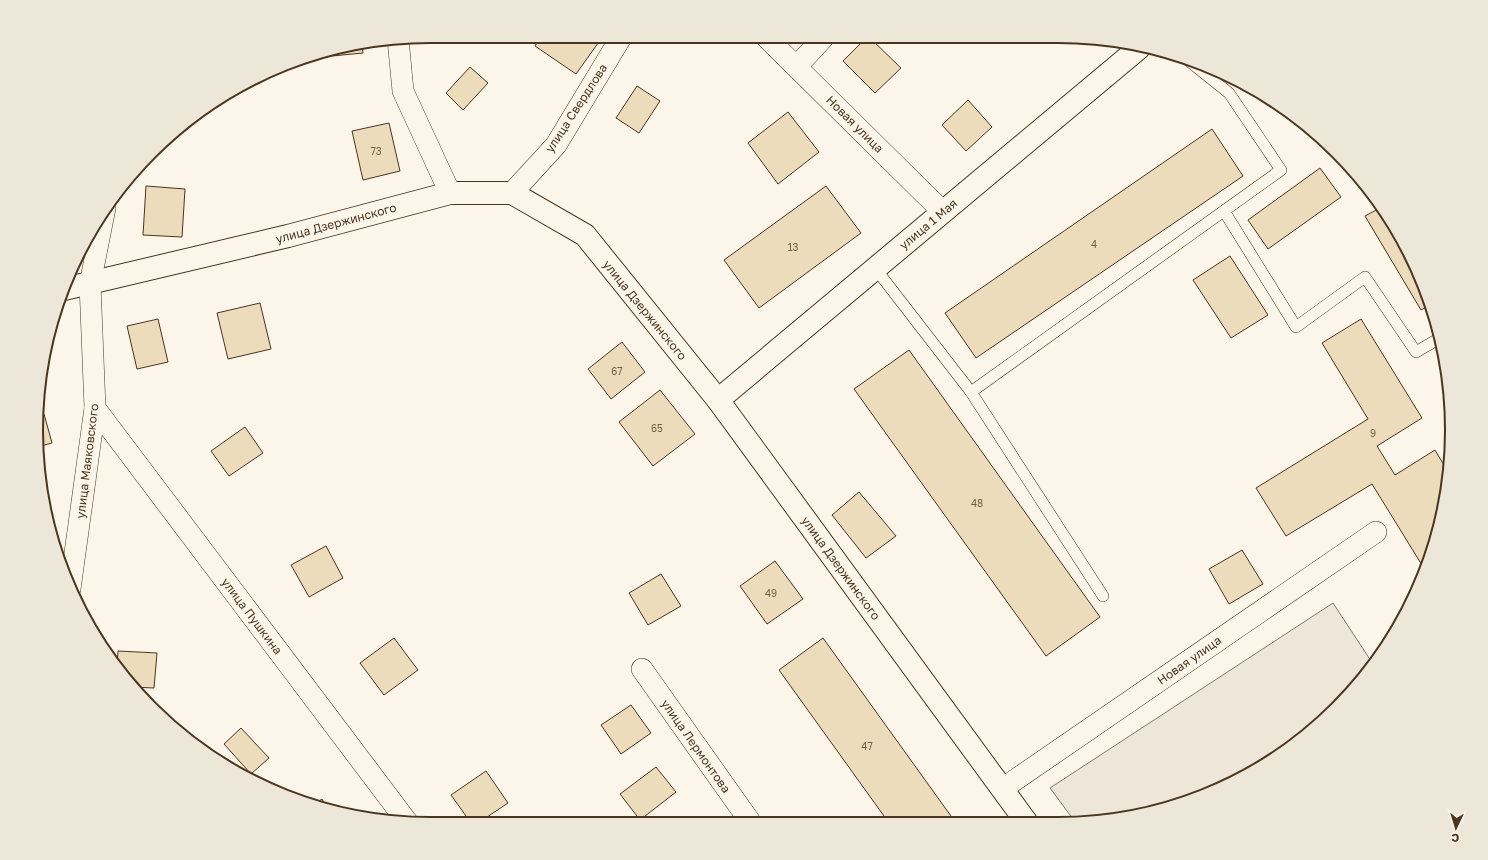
<svg xmlns="http://www.w3.org/2000/svg" width="1488" height="860" font-family="'Golos Text',sans-serif">
<style>
.green{fill:#ede6d9;stroke:#887966}
.building{fill:#ecdcbc;stroke:#4a3520}
.lines{fill:none;stroke-linecap:round;stroke-linejoin:round}
.lane-casing{stroke:#4a3520;stroke-width:12}
.street-casing{stroke:#4a3520;stroke-width:22}
.secondary-casing{stroke:#4a3520;stroke-width:24}
.lane{stroke:#fbf6e9;stroke-width:11}
.street{stroke:#fbf6e9;stroke-width:21}
.secondary{stroke:#fbf6e9;stroke-width:22}
.labels{text-anchor:middle;dominant-baseline:central;stroke-width:3;stroke-linejoin:round;paint-order:stroke}
.number-label{font-size:10px;fill:#725f47}
.street-label{font-size:12px;fill:#4a3520;stroke:#fbf6e9}
.rim{fill:none;stroke:#4a3520;stroke-width:2}
</style>
<rect width="100%" height="100%" fill="#fbf6e9"/>
<path class="green" d="M1333 603 1373 664 1336 709 1255 771 1184 803 1084 823H1076L1050 788Z"/>
<g class="building">
<path d="M866 38H870L901 68 875 93 843 61Z"/>
<path d="M539 39H601L576 74 535 46Z"/>
<path d="M362 43 363 53 332 56 331 50Z"/>
<path d="M470 67 488 83 463 110 446 93Z"/>
<path d="M637 86 660 101 639 133 616 118Z"/>
<path d="M968 100 992 127 966 151 942 125Z"/>
<path d="M788 112 819 152 778 184 748 143Z"/>
<path d="M389 123 400 171 363 180 352 131Z"/>
<path d="M1212 129 1243 176 976 358 945 313Z"/>
<path d="M1320 168 1341 197 1268 249 1248 220Z"/>
<path d="M146 186 185 189 182 237 143 235Z"/>
<path d="M826 186 861 233 759 308 724 260Z"/>
<path d="M1382 207 1422 279 1430 305 1421 310 1365 216Z"/>
<path d="M1230 256 1268 315 1231 338 1193 280Z"/>
<path d="M260 303 271 349 228 359 217 313Z"/>
<path d="M158 319 168 362 137 369 127 326Z"/>
<path d="M1361 319 1422 418 1377 446 1395 475 1435 450 1448 472 1444 507 1425 570 1372 484 1286 536 1256 488 1368 419 1322 343Z"/>
<path d="M622 342 645 372 611 399 588 369Z"/>
<path d="M909 350 1100 617 1046 656 854 389Z"/>
<path d="M660 390 695 434 653 466 619 422Z"/>
<path d="M44 414 52 443 37 447 38 416Z"/>
<path d="M245 427 263 453 229 476 211 451Z"/>
<path d="M859 492 896 536 866 558 832 515Z"/>
<path d="M326 546 343 578 309 597 291 565Z"/>
<path d="M1242 550 1263 584 1229 604 1209 569Z"/>
<path d="M775 561 803 599 767 624 740 586Z"/>
<path d="M661 574 681 606 648 625 629 593Z"/>
<path d="M394 638 418 670 384 695 360 663Z"/>
<path d="M823 638 956 823H889L779 670Z"/>
<path d="M118 651 157 653 154 688 132 687 117 666Z"/>
<path d="M631 705 651 733 621 754 601 725Z"/>
<path d="M241 728 269 758 251 774 224 744Z"/>
<path d="M656 767 676 792 640 820 620 794Z"/>
<path d="M486 771 508 803 478 823H471L451 795Z"/>
<path d="M322 799 327 808 312 805Z"/>
</g>
<g class="lines">
<defs>
<g id="lane">
<path d="M1224 211 1296 327 1365 277 1416 352 1440 338"/>
<path d="M875 268 971 392 1103 596"/>
<path d="M971 392 1281 170 1229 93 1184 57"/>
</g>
<g id="street">
<path d="M767 38 942 211"/>
<path d="M398 39 403 91 450 193"/>
<path d="M797 66 823 38"/>
<path d="M512 193 556 145 620 39"/>
<path d="M95 408 408 823"/>
<path d="M70 589 95 408 90 284 105 208"/>
<path d="M642 669 751 823"/>
<path d="M1002 789 1376 532"/>
</g>
<g id="secondary">
<path d="M64 289 288 236 450 193H512L585 235 718 400 1027 823"/>
<path d="M718 400 1139 48"/>
</g>
</defs>
<use href="#lane" class="lane-casing"/>
<use href="#street" class="street-casing"/>
<use href="#secondary" class="secondary-casing"/>
<use href="#lane" class="lane"/>
<use href="#street" class="street"/>
<use href="#secondary" class="secondary"/>
</g>
<g class="labels">
<g class="number-label">
<text x="376" y="151">73</text>
<text x="1094" y="244">4</text>
<text x="793" y="247">13</text>
<text x="617" y="371">67</text>
<text x="657" y="428">65</text>
<text x="1373" y="433">9</text>
<text x="977" y="503">48</text>
<text x="771" y="593">49</text>
<text x="867" y="746">47</text>
</g>
<g class="street-label">
<text transform="translate(576 108) rotate(-57)">улица Свердлова</text>
<text transform="translate(855 124) rotate(45)">Новая улица</text>
<text transform="translate(336 223) rotate(-15)">улица Дзержинского</text>
<text transform="translate(928 224) rotate(-40)">улица 1 Мая</text>
<text transform="translate(645 310) rotate(51)">улица Дзержинского</text>
<text transform="translate(87 461) rotate(-83)">улица Маяковского</text>
<text transform="translate(841 568) rotate(54)">улица Дзержинского</text>
<text transform="translate(252 616) rotate(53)">улица Пушкина</text>
<text transform="translate(1189 660) rotate(-35)">Новая улица</text>
<text transform="translate(696 746) rotate(55)">улица Лермонтова</text>
</g>
</g>
<path d="M0 0H1488V860H0ZM430 43H1058A387 387 0 0 1 1445 430V430A387 387 0 0 1 1058 817H430A387 387 0 0 1 43 430V430A387 387 0 0 1 430 43Z" fill="#ede7d9" fill-rule="evenodd"/>
<path class="rim" d="M430 43H1058A387 387 0 0 1 1445 430V430A387 387 0 0 1 1058 817H430A387 387 0 0 1 43 430V430A387 387 0 0 1 430 43Z"/>
<g transform="translate(1456 828) rotate(184)" stroke="#fbf6e9" stroke-width="3" paint-order="stroke">
<path d="M0-3L7 15L0 10L-7 15Z" fill="#4a3520"/>
<text y="-6" font-size="11" font-weight="bold" text-anchor="middle" fill="#4a3520">С</text>
</g>
</svg>
